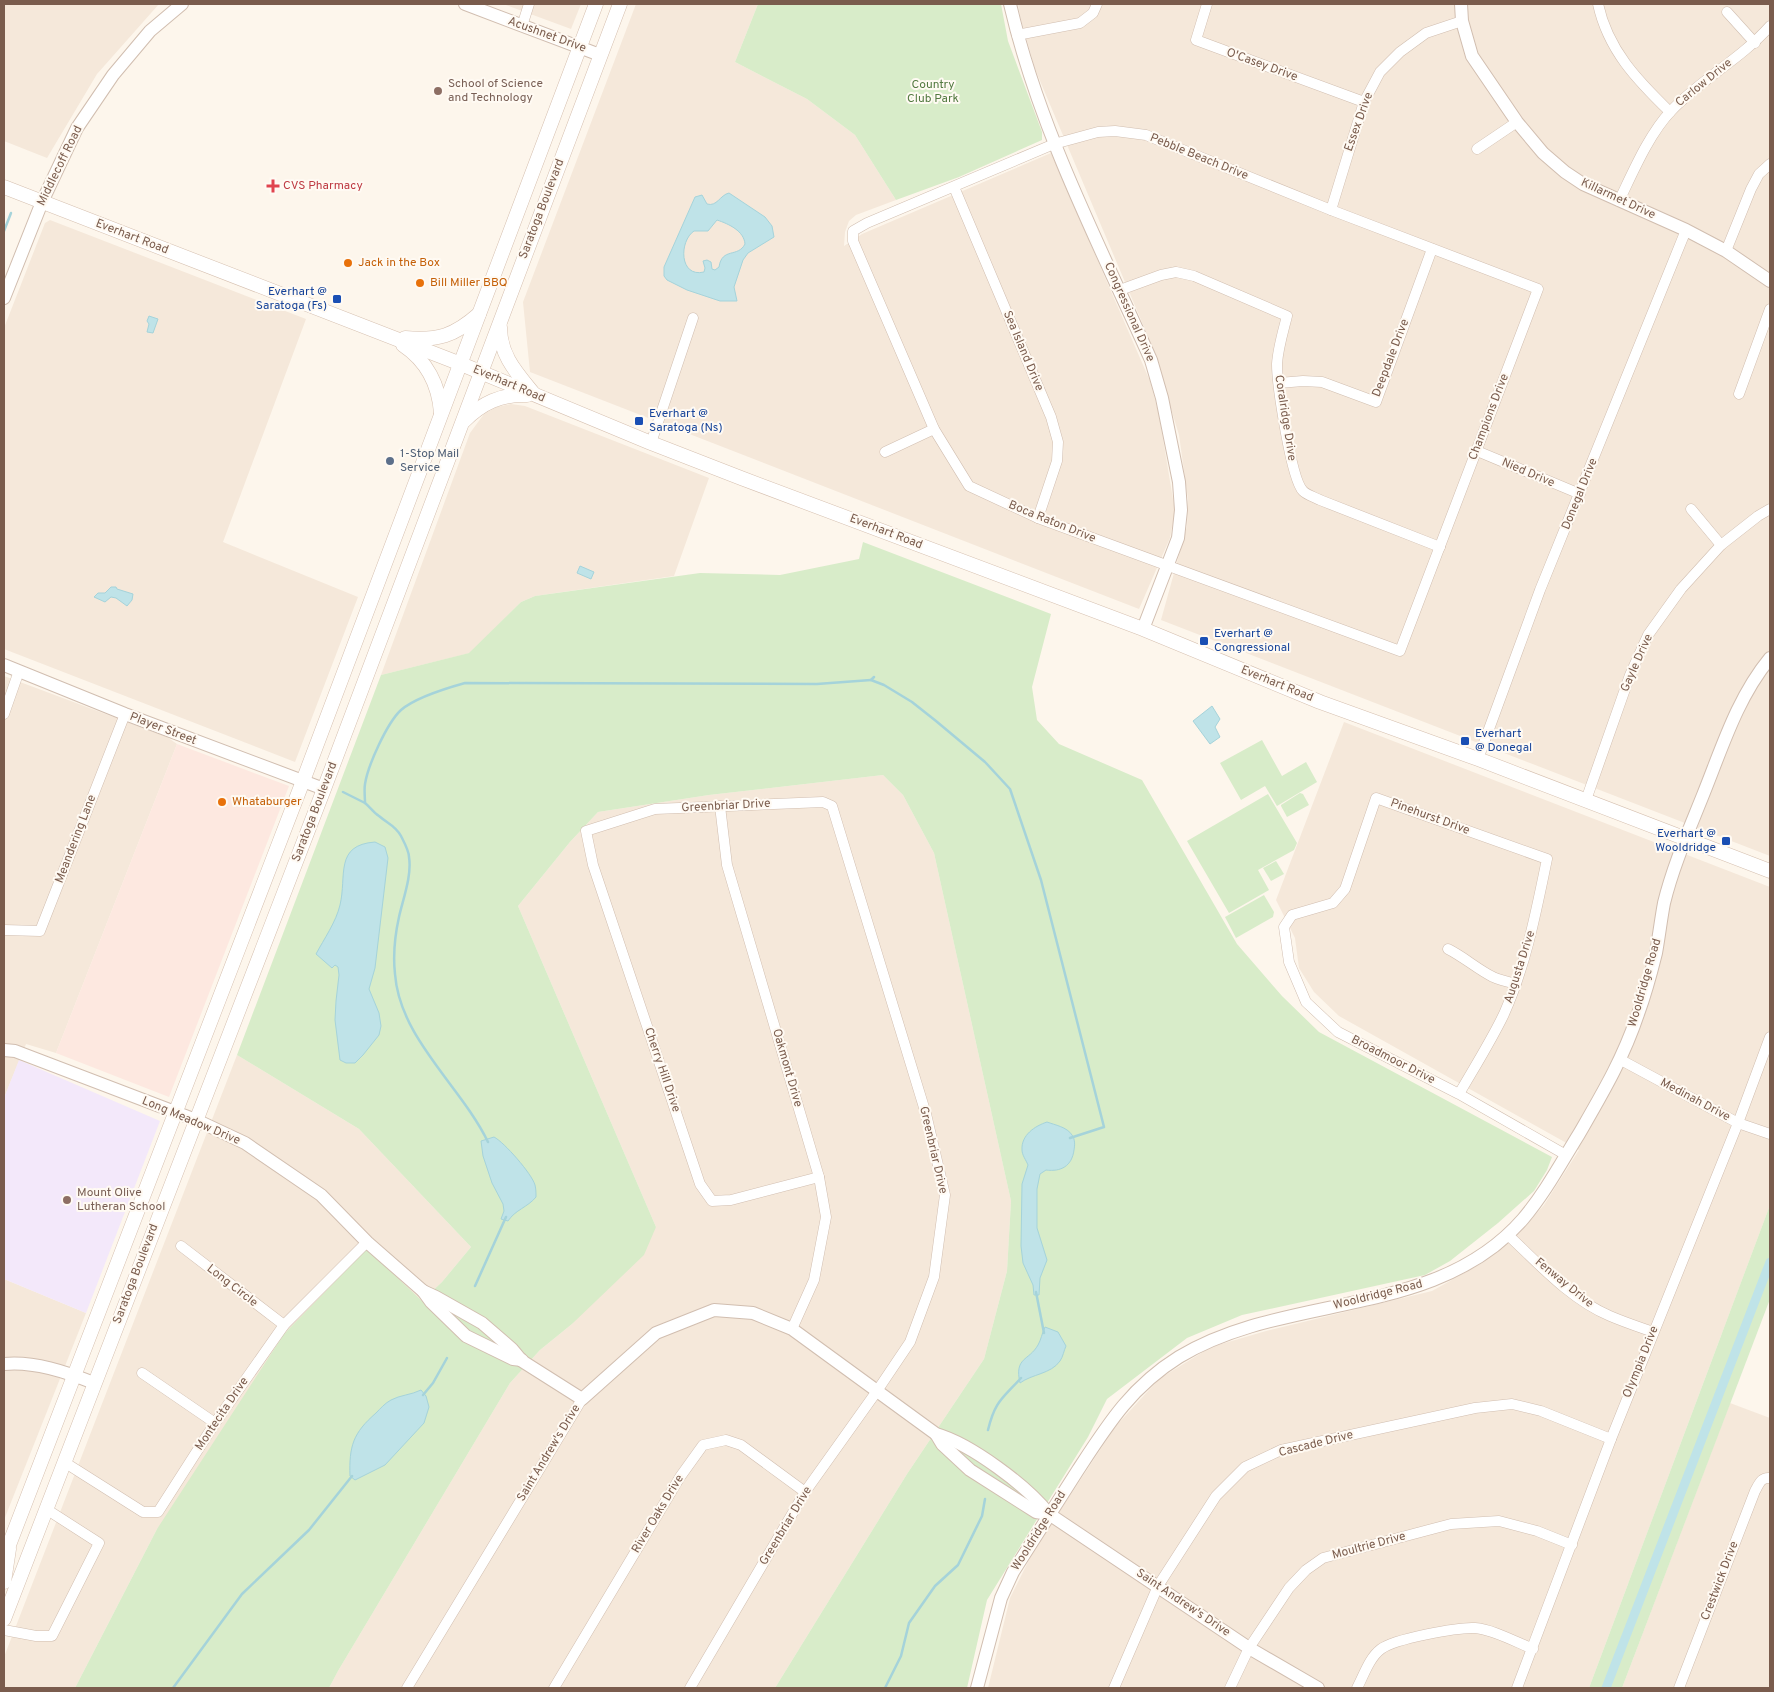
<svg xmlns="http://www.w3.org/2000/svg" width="1774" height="1692" font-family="Overpass,sans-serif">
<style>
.residential{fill:#f5e8da}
.commercial{fill:#fde8e0}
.education{fill:#f3e8fa}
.green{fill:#d8ecc9}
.water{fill:#bfe3e8;stroke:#a5d3da;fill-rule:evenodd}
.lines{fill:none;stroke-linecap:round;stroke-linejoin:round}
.stream{stroke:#a5d3da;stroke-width:2.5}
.canal{stroke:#bfe3e8;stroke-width:9}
.minor-casing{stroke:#d1beb0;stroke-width:11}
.tertiary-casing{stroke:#d1beb0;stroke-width:14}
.secondary-casing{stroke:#d6c0b0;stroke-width:15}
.minor{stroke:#fff;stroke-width:10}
.tertiary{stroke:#fff;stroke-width:12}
.secondary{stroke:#fff;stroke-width:14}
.education-dot{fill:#8d6e63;stroke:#fffaf3;stroke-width:2}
.health-dot{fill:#e0444e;stroke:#fffaf3;stroke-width:2}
.food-dot{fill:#e8710a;stroke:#fffaf3;stroke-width:2}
.transit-dot{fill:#1a4fb4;stroke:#fffaf3;stroke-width:2}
.service-dot{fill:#5c6f8a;stroke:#fffaf3;stroke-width:2}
.labels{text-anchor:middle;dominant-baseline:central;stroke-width:4;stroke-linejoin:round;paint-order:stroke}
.street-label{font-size:12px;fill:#7a5c4d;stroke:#fffaf3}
.education-label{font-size:12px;fill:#785e54;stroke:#fffaf3;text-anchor:start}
.park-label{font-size:12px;fill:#537a41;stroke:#fffaf3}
.health-label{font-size:12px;fill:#be3a42;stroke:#fffaf3;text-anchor:start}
.food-label{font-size:12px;fill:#c56008;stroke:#fffaf3;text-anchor:start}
.transit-label{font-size:12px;fill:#164399;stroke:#fffaf3;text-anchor:start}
.service-label{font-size:12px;fill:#4e5e75;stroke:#fffaf3;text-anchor:start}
</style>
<rect width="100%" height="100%" fill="#fdf6ec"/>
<g class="residential">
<path d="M4 4H159L97 74 47 158 4 141Z"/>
<path d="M503 4H581L571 29Z"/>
<path d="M636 4H758L735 62 807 99 855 135 896 200 856 215 849 221 845 232 844 246 862 234 1051 153 1150 381 1159 415 1175 511 1170 538 1139 609 530 372 523 302Z"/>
<path d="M1018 4H1770V856L1161 620 1187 526 1188 499 1179 435 1152 346 1035 69 1020 16Z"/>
<path d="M50 220 306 319 223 542 358 597 295 762 4 649V328L45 223Z"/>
<path d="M511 404 525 406 709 478 674 576 535 596 521 602 470 653 381 675 470 433 484 414 497 407Z"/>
<path d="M4 676 167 737 177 744 56 1053 26 1044 4 1098Z"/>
<path d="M1344 722 1770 887V1205L1589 1688H988L1010 1598 1033 1552 1115 1427 1159 1379 1211 1347 1266 1331 1432 1291 1484 1262 1521 1231 1544 1205 1579 1150 1339 1016 1314 992 1299 968 1295 938 1276 900Z"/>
<path d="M883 775 903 795 934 853 1011 1201 1007 1271 984 1359 907 1474 775 1688H329L338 1671 510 1383 540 1350 572 1324 656 1227 518 906 570 842 598 812 709 795Z"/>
<path d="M237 1055 359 1129 471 1247 442 1282 422 1302 157 1529 75 1688H4V1657Z"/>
<path d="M4 1279 86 1313 4 1520Z"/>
<path d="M1730 1403 1770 1418V1688H1622Z"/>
</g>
<path class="commercial" d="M177 744 289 786 169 1097 56 1053Z"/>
<path class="education" d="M19 1060 160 1121 86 1313 4 1279V1098Z"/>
<g class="green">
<path d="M758 4H1001L1008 41 1042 132V140L959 177 896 200 855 135 807 99 735 62Z"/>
<path d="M863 542 1051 614 1032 687 1037 720 1059 744 1142 780 1237 944 1282 996 1319 1032 1552 1157 1547 1170 1534 1191 1498 1223 1450 1261 1425 1275 1242 1315 1187 1338 1107 1399 1088 1437 987 1600 967 1688H775L907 1474 984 1359 1007 1271 1011 1201 934 853 903 795 883 775 709 795 598 812 570 842 518 906 656 1227 644 1255 572 1324 540 1350 510 1383 338 1671 329 1688H75L157 1529 284 1334 367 1249 422 1301 442 1282 471 1247 359 1129 237 1055 381 675 469 653 521 602 535 596 700 573 780 575 859 559Z"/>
<path d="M1262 740 1282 776 1306 762 1317 782 1277 806 1265 786 1241 800 1220 763Z"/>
<path d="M1300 793 1303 794 1309 805 1287 817 1281 806V805Z"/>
<path d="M1268 794 1297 843 1294 850 1258 870 1269 890 1229 913 1187 841Z"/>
<path d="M1276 861 1284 874 1271 881 1263 868Z"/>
<path d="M1264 895 1274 912 1273 917 1236 938 1225 917Z"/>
<path d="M1770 1205V1299L1622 1688H1589Z"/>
</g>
<g class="water">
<path d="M729 193 765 217 772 226 774 237 748 253 743 260 734 287 737 301H720L687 290 667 280 664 276V267L695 197 702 195 707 204C717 207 720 195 729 193ZM717 220C729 224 744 231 745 244 738 258 722 247 719 267L715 270 712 269 711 262 707 260 703 261 705 268 704 272C679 278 679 241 694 231H708Z"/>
<path d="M149 316 158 319 153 333 147 332 149 324 147 321Z"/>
<path d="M580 566 594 572 591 579 577 573Z"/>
<path d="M111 587H116L117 589 133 594 132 600 127 606 116 598 111 597 105 602 94 597 98 593H105Z"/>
<path d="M1212 706 1220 719 1215 727 1220 737 1210 744 1193 721Z"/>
<path d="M375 842 385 847 388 858 375 968 369 989 379 1013 381 1026 379 1035 363 1055 355 1063H346L340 1060 335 1020 336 1001 339 975 338 967 335 965 332 968 316 954C324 939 336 922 340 905 347 876 334 845 375 842Z"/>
<path d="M1047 1122C1055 1125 1067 1127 1072 1135 1075 1139 1075 1145 1074 1150 1072 1166 1061 1172 1046 1170L1040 1174 1037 1189V1228L1047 1260 1040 1278 1039 1295H1034L1033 1285 1023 1263 1021 1246 1022 1184 1028 1165C1026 1160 1022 1155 1022 1150 1021 1135 1035 1126 1047 1122Z"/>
<path d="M494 1137C504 1142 532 1174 535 1185 536 1189 536 1193 536 1197 528 1207 515 1210 508 1221L501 1219 504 1211 503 1204 492 1183 483 1156 481 1141Z"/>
<path d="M1045 1327 1058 1332 1066 1346C1064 1350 1063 1357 1060 1361 1051 1374 1032 1374 1020 1383 1014 1357 1029 1361 1038 1345 1041 1340 1042 1333 1045 1327Z"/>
<path d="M421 1390 426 1396 429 1407 424 1423 385 1465 355 1480 350 1476C349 1446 353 1433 376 1413 380 1409 385 1403 391 1400 400 1395 411 1395 421 1390Z"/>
</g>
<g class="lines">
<g class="stream">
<path d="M4 231 11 213"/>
<path d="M874 677 871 680 884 685 912 702 936 721 985 762 1010 789 1041 880 1104 1127 1070 1138"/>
<path d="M343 792 365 803"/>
<path d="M488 1142C461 1086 400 1039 395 974 393 956 395 935 399 917 403 899 412 876 409 857 409 851 404 842 401 836 396 826 387 823 379 816 374 813 370 807 365 803 365 797 364 790 365 784 368 765 387 723 401 710 415 698 447 688 465 683L817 684 871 680"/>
<path d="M475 1286 506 1217"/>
<path d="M1036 1292 1044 1333"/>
<path d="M423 1395 433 1383 447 1358"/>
<path d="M988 1430C995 1401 1002 1399 1021 1378"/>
<path d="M173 1688 242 1594 309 1530 352 1476"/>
<path d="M885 1688 901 1656 909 1623 935 1586 958 1565 982 1516 985 1499"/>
</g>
<path class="canal" d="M1606 1688 1770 1262"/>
<defs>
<g id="minor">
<path d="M1207 4 1196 40 1364 102"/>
<path d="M1598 4C1608 50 1637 80 1670 112"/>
<path d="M1727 12 1755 43"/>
<path d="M522 26 529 4"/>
<path d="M1017 35 1080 23 1093 13 1097 4"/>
<path d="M1115 131 1146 135 1331 210 1538 289 1400 651 1038 518 969 486 934 429 853 241V231L867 223 1054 144 1098 132Z"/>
<path d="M1477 149 1517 122"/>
<path d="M954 187 1051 417 1058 442 1057 461 1038 518"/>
<path d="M1619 201C1633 172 1649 134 1671 111 1701 79 1741 59 1770 26"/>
<path d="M1331 210 1364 102 1380 72 1400 52 1426 33 1462 21"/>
<path d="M1726 251 1751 189 1759 174 1770 164"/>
<path d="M1120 290 1161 275 1176 272 1194 276 1287 316C1283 332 1278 348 1277 364 1277 384 1291 479 1303 491 1307 495 1314 497 1320 500L1440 547"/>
<path d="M1279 383 1303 381 1322 382 1376 402 1432 249"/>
<path d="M1739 394 1770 309"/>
<path d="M651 443 693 318"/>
<path d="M1477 451 1580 494"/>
<path d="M885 452 934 429"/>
<path d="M1691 509 1721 545"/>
<path d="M4 714 19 671"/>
<path d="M1478 759 1540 590 1686 230"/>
<path d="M1586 800 1630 675 1648 635 1681 589 1721 545 1758 516 1770 509"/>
<path d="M720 806 727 865 819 1177 826 1217 814 1280 792 1329"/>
<path d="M4 930 40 931 125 714"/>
<path d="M1448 949C1464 957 1477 969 1493 977 1500 980 1508 982 1516 984"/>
<path d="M1621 1060 1738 1123 1770 1134"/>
<path d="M1459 1094C1474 1068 1491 1041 1504 1014 1526 965 1536 912 1547 859L1376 798 1345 889 1333 903 1292 915 1284 927 1289 962 1306 1002 1338 1032 1459 1094 1566 1155"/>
<path d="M1508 1235C1539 1264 1570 1299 1610 1316 1624 1322 1639 1327 1653 1332"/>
<path d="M181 1246 284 1325"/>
<path d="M142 1373 215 1423"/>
<path d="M64 1462 143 1512H158L215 1423 284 1325 367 1242"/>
<path d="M4 1630 36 1636H52L99 1543 46 1509"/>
<path d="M407 1688 582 1399"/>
<path d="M554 1688 680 1477 703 1445 726 1440 741 1445 805 1492"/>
<path d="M690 1688 805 1492 877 1391 910 1342 934 1277 945 1195 926 1114 832 806 823 802 655 809 586 831 593 865 700 1184 712 1201 731 1200 819 1177"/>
<path d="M1114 1688 1158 1586 1216 1496 1245 1467 1281 1450 1475 1408 1512 1404 1541 1411 1611 1439"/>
<path d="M1230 1688 1249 1648 1289 1588 1306 1570 1323 1558 1451 1524 1499 1521 1537 1531 1572 1545"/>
<path d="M1357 1688C1364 1675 1369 1658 1381 1649 1394 1639 1458 1627 1475 1628 1492 1629 1516 1642 1533 1649"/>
<path d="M1517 1688 1611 1439 1738 1123 1770 1037"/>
<path d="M1679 1688 1755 1491C1759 1484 1761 1477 1770 1478"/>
</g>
<g id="tertiary">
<path d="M465 4 600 55"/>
<path d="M1010 4C1039 129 1099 244 1151 360L1162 398 1179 482 1181 510 1178 538 1143 629"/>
<path d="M1461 4 1462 21 1472 56 1517 122 1543 153 1565 172 1583 184 1686 230 1726 251 1770 281"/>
<path d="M4 298 42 202 77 128 113 75 150 31 182 4"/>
<path d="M4 665 125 714 324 789"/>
<path d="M4 1050 15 1051 196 1120 245 1143 321 1195 367 1242 423 1291 431 1302 466 1336 513 1359 522 1360"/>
<path d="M423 1291 436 1297 482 1323 512 1349 522 1361 582 1399 656 1333 714 1310 753 1313 792 1329 936 1434C971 1444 1027 1486 1049 1514L1249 1648 1318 1688"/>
<path d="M4 1364C34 1361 66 1372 94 1383"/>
<path d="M936 1434 942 1444 970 1470 1036 1512 1049 1514"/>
<path d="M977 1688 1001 1598 1013 1572C1035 1538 1056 1504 1078 1470 1108 1424 1131 1387 1179 1357 1286 1292 1435 1320 1523 1219 1545 1193 1561 1163 1579 1134 1602 1094 1623 1059 1638 1014 1645 995 1651 973 1656 953 1659 936 1661 919 1664 903 1673 866 1689 830 1703 795 1722 748 1737 698 1770 658"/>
</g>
<g id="secondary">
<path d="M4 187 461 364 651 443 741 478 1143 629 1320 702 1478 759 1770 871"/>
<path d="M500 327C500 355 516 372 533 393"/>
<path d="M405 338C438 341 454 336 479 314"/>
<path d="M403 345C427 361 439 386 441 413"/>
<path d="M464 421C482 403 501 394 527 395"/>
<path d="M4 1558 303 781 596 4"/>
<path d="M4 1582 9 1549"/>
<path d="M4 1619 324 789 620 4"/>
</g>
</defs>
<use href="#minor" class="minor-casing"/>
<use href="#tertiary" class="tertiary-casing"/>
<use href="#secondary" class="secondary-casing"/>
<use href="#minor" class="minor"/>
<use href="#tertiary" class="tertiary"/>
<use href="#secondary" class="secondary"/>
</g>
<g class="education-dot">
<circle cx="438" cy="91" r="5"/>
<circle cx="67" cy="1200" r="5"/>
</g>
<path class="health-dot" d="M270.5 178.5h5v5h5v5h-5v5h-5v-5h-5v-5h5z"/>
<g class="food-dot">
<circle cx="348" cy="263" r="5"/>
<circle cx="420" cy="283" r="5"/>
<circle cx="222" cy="802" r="5"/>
</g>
<g class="transit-dot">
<rect x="332" y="294" width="10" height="10" rx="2.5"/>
<rect x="634" y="416" width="10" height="10" rx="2.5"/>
<rect x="1199" y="636" width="10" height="10" rx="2.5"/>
<rect x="1460" y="736" width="10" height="10" rx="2.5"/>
<rect x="1721" y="836" width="10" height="10" rx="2.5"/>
</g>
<circle class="service-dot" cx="390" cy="461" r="5"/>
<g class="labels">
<g class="street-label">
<text transform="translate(547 35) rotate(20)">Acushnet Drive</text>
<text transform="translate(1262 65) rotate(20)">O'Casey Drive</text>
<text transform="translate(1704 83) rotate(-39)">Carlow Drive</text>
<text transform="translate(1359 122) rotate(-70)">Essex Drive</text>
<text transform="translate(1199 157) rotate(22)">Pebble Beach Drive</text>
<text transform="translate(60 166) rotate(-64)">Middlecoff Road</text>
<text transform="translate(1618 199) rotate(25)">Killarmet Drive</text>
<text transform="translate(542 209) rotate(-69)">Saratoga Boulevard</text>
<text transform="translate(132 237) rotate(21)">Everhart Road</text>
<text transform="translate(1129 312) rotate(66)">Congressional Drive</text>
<text transform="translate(1023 351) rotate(67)">Sea Island Drive</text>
<text transform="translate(1391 358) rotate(-69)">Deepdale Drive</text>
<text transform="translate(509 384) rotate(23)">Everhart Road</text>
<text transform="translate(1489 417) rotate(-69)">Champions Drive</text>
<text transform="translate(1285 418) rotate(81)">Coralridge Drive</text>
<text transform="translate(1528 473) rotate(23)">Nied Drive</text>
<text transform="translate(1580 494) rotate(-68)">Donegal Drive</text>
<text transform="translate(1052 522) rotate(22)">Boca Raton Drive</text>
<text transform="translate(886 532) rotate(21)">Everhart Road</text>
<text transform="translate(1637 663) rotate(-66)">Gayle Drive</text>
<text transform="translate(1277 684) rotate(22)">Everhart Road</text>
<text transform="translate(163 729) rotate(21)">Player Street</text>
<text transform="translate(726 806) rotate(-3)">Greenbriar Drive</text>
<text transform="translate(315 812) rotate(-69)">Saratoga Boulevard</text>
<text transform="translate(1430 817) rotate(20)">Pinehurst Drive</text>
<text transform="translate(76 839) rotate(-69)">Meandering Lane</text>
<text transform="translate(1520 967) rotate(-72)">Augusta Drive</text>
<text transform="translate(1645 983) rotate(-74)">Wooldridge Road</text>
<text transform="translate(1393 1060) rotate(27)">Broadmoor Drive</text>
<text transform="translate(787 1068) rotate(74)">Oakmont Drive</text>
<text transform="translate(662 1070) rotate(71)">Cherry Hill Drive</text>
<text transform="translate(1695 1100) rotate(28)">Medinah Drive</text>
<text transform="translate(191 1121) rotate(23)">Long Meadow Drive</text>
<text transform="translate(933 1150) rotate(77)">Greenbriar Drive</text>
<text transform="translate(136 1274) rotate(-69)">Saratoga Boulevard</text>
<text transform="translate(1564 1283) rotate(39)">Fenway Drive</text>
<text transform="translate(232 1286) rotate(38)">Long Circle</text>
<text transform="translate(1378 1295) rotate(-14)">Wooldridge Road</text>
<text transform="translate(1641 1362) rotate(-68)">Olympia Drive</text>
<text transform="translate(222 1414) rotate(-56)">Montecita Drive</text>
<text transform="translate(1316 1444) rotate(-14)">Cascade Drive</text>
<text transform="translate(549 1453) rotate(-59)">Saint Andrew's Drive</text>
<text transform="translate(658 1514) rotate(-59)">River Oaks Drive</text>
<text transform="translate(786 1526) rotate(-59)">Greenbriar Drive</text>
<text transform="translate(1039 1531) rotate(-58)">Wooldridge Road</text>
<text transform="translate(1369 1546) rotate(-15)">Moultrie Drive</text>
<text transform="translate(1720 1581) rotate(-69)">Crestwick Drive</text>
<text transform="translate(1183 1603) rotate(34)">Saint Andrew's Drive</text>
</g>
<g class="education-label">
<text x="448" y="84">School of Science<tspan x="448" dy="14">and Technology</tspan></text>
<text x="77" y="1193">Mount Olive<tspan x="77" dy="14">Lutheran School</tspan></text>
</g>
<g class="park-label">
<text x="933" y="85">Country<tspan x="933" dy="14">Club Park</tspan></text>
</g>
<g class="health-label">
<text x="283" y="186">CVS Pharmacy</text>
</g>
<g class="food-label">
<text x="358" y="263">Jack in the Box</text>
<text x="430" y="283">Bill Miller BBQ</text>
<text x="232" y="802">Whataburger</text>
</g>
<g class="transit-label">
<text x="327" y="292" text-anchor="end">Everhart @<tspan x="327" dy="14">Saratoga (Fs)</tspan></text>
<text x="649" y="414">Everhart @<tspan x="649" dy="14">Saratoga (Ns)</tspan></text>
<text x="1214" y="634">Everhart @<tspan x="1214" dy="14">Congressional</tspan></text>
<text x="1475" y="734">Everhart<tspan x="1475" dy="14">@ Donegal</tspan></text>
<text x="1716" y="834" text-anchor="end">Everhart @<tspan x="1716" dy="14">Wooldridge</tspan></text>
</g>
<g class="service-label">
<text x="400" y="454">1-Stop Mail<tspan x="400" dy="14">Service</tspan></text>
</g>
</g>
<rect width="1774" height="1692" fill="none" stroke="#7a5c4d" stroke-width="10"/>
</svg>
